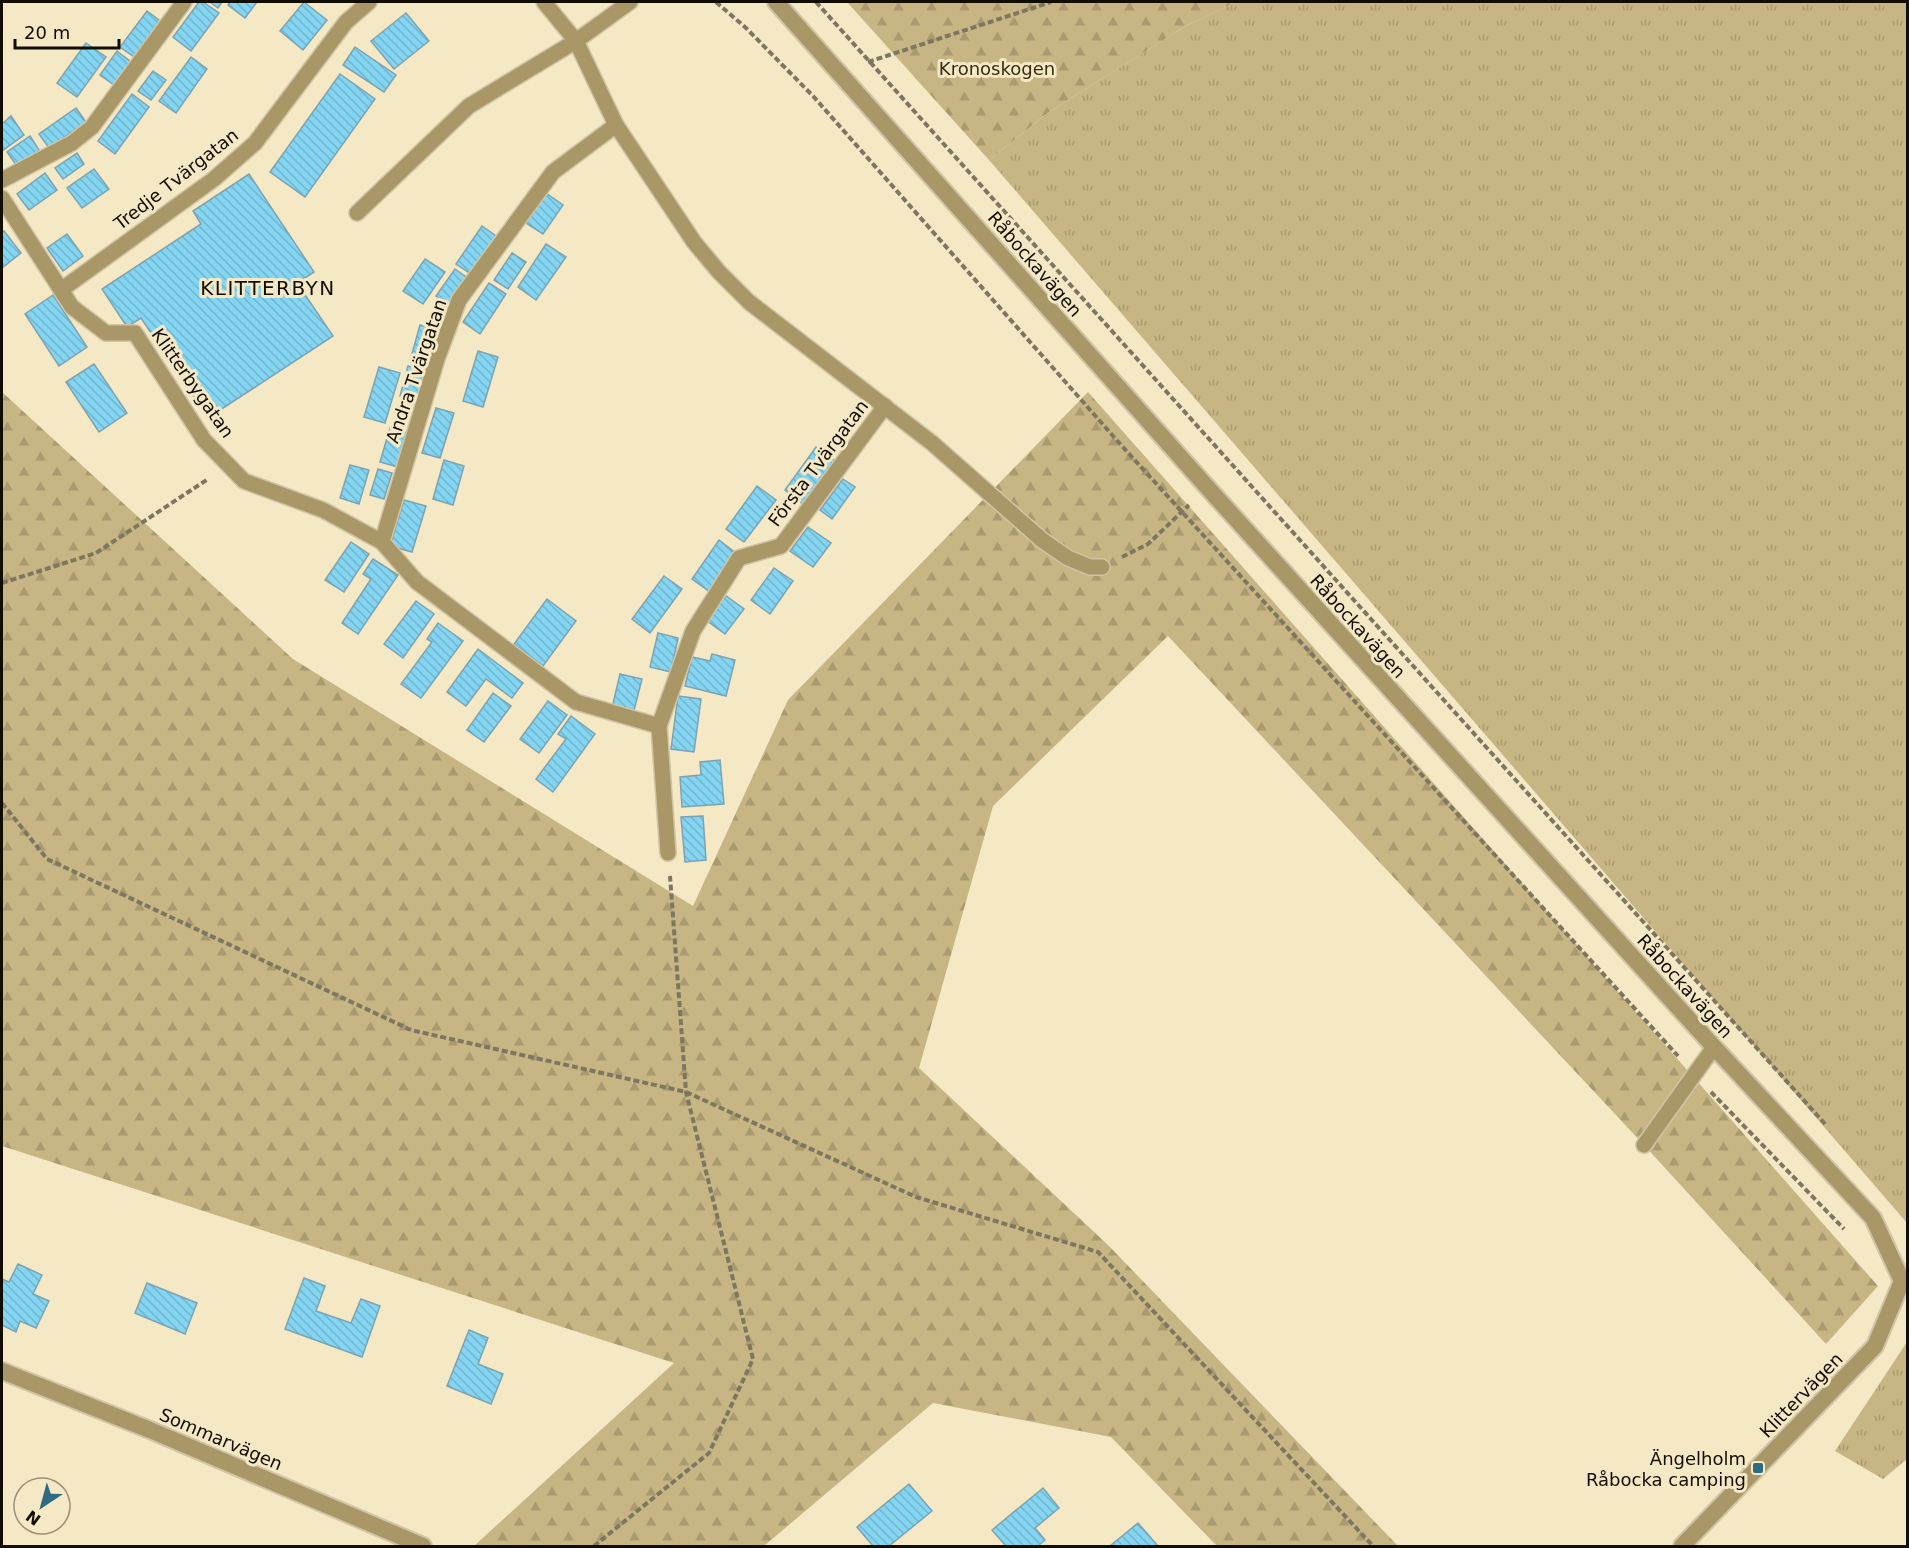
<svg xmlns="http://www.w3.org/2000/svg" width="1909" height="1548" font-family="'DejaVu Sans',sans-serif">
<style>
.grass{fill:url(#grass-tufts)}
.forest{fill:url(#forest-firs)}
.building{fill:url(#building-back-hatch);stroke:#7ca3b2;stroke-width:1.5}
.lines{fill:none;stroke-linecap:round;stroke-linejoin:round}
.service-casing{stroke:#d1c5a6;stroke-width:18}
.minor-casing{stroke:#d1c5a6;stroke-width:20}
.tertiary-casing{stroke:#d1c5a6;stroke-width:20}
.path{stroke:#7e7660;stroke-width:4;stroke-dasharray:6 3;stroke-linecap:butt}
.service{stroke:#a99768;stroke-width:15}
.minor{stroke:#a99768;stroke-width:16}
.tertiary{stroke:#a99768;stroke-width:16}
.poi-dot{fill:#2d6c81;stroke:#f5e8c5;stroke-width:2}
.labels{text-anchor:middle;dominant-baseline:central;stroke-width:6;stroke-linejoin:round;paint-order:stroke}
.park-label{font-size:18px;fill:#372d0f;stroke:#f5e8c5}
.street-label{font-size:18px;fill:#110d03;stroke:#f5e8c5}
.poi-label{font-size:18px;fill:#110d03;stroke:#f5e8c5;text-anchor:end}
.neighbourhood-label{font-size:20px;letter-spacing:1.5px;fill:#110d03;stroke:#f5e8c5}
</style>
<defs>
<pattern id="grass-tufts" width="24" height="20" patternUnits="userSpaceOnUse" patternTransform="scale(1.5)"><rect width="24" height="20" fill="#c7b583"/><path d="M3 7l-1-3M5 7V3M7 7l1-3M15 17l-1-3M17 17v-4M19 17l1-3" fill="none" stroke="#aa9a70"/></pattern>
<pattern id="forest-firs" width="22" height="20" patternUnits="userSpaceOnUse" patternTransform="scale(1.5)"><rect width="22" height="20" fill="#c7b583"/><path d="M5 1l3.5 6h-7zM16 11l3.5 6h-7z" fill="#aa9a70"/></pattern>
<pattern id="building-back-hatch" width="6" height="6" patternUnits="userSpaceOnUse" patternTransform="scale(1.5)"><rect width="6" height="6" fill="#84d5f2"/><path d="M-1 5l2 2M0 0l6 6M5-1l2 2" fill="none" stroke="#71b6ce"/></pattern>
</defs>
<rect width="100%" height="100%" fill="#f5e8c5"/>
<g class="grass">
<path d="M1236 2H1907V1223L989 160 1049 112 1184 27Z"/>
<path d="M1907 1342V1459L1883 1479 1835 1451Z"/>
</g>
<g class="forest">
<path d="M847 2H1236L1184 27 1049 112 989 160Z"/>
<path d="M2 392 293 659 693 906 788 700 1088 392 1878 1286 1826 1344 1644 1145 1168 636 993 806 919 1068 1109 1246 1398 1546H1217L1111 1437 933 1403 764 1546H474L674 1363 2 1146Z"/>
</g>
<g class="building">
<path d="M199 2H203L219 13 191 51 173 37Z"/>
<path d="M210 2H222L218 8Z"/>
<path d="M230 2H257L245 18 228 5Z"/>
<path d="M304 2 327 20 303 50 280 31Z"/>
<path d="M147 11 163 23 137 59 120 47Z"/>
<path d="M406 13 429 41 394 69 371 41Z"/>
<path d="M86 43 106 57 77 97 57 83Z"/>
<path d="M355 47 396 75 384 92 343 65Z"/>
<path d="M117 51 131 62 114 85 100 75Z"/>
<path d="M191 57 207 69 176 113 159 101Z"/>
<path d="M153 71 166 80 151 100 138 91Z"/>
<path d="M340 74 375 99 305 197 270 172Z"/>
<path d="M132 94 149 107 115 154 98 141Z"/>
<path d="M76 108 86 122 49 148 39 134Z"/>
<path d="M11 116 24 135 2 151V124Z"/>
<path d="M30 136 41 153 19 169 7 152Z"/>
<path d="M77 153 84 164 63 179 55 168Z"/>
<path d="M94 169 109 189 82 208 67 188Z"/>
<path d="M45 173 57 190 29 210 17 194Z"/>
<path d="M249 174 314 272 297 283 333 336 208 418 141 318 127 327 102 289 201 224 193 211Z"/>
<path d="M546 193 563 205 543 234 526 223Z"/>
<path d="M482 226 499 238 474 276 456 264Z"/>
<path d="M4 231 21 253 2 268V233Z"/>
<path d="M67 234 83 256 63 271 47 248Z"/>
<path d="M546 244 566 257 536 300 518 287Z"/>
<path d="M512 253 526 262 508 289 494 280Z"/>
<path d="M425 259 445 272 423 304 403 291Z"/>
<path d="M455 269 469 279 451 306 436 296Z"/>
<path d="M489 283 506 294 480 334 463 322Z"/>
<path d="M53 295 87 347 59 366 25 314Z"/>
<path d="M420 325 438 330 428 366 410 361Z"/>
<path d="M478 351 498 357 483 407 463 401Z"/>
<path d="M94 364 127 413 99 432 66 382Z"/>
<path d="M408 366 426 371 417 402 400 396Z"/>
<path d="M379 367 400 373 385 423 364 417Z"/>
<path d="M436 408 454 413 440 458 422 453Z"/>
<path d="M390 428 408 433 398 467 380 462Z"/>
<path d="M816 447 835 461 804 505 785 490Z"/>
<path d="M444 460 464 466 453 505 433 499Z"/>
<path d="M350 465 369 470 359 504 340 498Z"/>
<path d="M378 469 392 473 384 499 370 495Z"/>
<path d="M843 479 855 487 832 519 820 510Z"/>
<path d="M757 486 776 500 744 542 726 529Z"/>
<path d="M404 500 426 506 412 552 390 546Z"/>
<path d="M808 527 831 543 813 567 790 551Z"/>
<path d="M719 540 737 554 710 592 692 579Z"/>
<path d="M351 542 369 554 344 592 325 580Z"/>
<path d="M373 559 398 575 358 634 342 623 371 579 363 574Z"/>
<path d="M774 568 793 581 770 614 751 600Z"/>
<path d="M664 576 682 589 650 633 632 619Z"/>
<path d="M725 595 744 609 725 634 706 620Z"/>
<path d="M547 599 576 621 543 666 514 644Z"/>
<path d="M416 601 434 614 403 658 384 644Z"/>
<path d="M438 623 463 641 421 698 401 684 432 642 427 639Z"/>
<path d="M658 633 678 638 671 672 650 667Z"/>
<path d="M478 649 523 683 512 698 486 679 466 706 447 692Z"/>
<path d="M712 654 735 660 726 696 685 686 692 657 710 661Z"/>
<path d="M620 674 642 679 633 714 612 708Z"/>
<path d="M493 693 511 706 484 742 467 730Z"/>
<path d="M678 696 701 699 694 752 671 749Z"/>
<path d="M548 701 567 715 539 753 520 739Z"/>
<path d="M571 716 595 734 553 792 536 779 566 739 558 734Z"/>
<path d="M720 760 724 804 682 807 680 777 701 775 700 762Z"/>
<path d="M703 816 706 860 685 862 681 817Z"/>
<path d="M18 1264 42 1275 33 1294 49 1301 36 1328 20 1321 16 1332 2 1325V1279L9 1282Z"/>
<path d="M304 1278 325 1286 316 1311 351 1323 361 1299 380 1306 362 1357 285 1329Z"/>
<path d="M147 1283 197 1303 185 1334 135 1313Z"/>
<path d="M469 1330 488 1338 478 1364 503 1374 491 1404 447 1386Z"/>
<path d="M909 1484 932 1511 889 1546H873L857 1527Z"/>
<path d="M1043 1488 1059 1508 1035 1528 1045 1540 1038 1546H1006L992 1530Z"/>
<path d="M1138 1523 1158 1546H1110Z"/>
</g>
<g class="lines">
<defs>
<g id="service">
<path d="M630 2 576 41 616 125 694 242 719 272 749 302 932 443 1042 540 1068 558 1090 567H1102"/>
<path d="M2 180 72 143 92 127 184 2"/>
<path d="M2 198 72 307 106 333H135L204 440 244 481 323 510 382 542 417 582 576 702 659 726"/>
<path d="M357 213 469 106 576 41 544 2"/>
<path d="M61 290 214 179 255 143 346 22 369 2"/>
<path d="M382 542 437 359 459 300 553 172 616 125"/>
<path d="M668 853 659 726 693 631 739 558 781 546 885 406"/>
<path d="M1644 1145 1714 1047"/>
</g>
<g id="minor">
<path d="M2 1371 150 1430 423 1546"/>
<path d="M1682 1546 1875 1346 1902 1281"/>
</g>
<path id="tertiary" d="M776 2 1207 487 1714 1047 1873 1218 1902 1281"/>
</defs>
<use href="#service" class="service-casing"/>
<use href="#minor" class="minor-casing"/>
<use href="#tertiary" class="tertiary-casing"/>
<g class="path">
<path d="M716 2 746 28 813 96 1121 445 1678 1056"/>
<path d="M816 2 1826 1125"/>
<path d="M868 62 1051 2"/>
<path d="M1122 557 1148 544 1189 505"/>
<path d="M2 583 96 553 208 479"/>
<path d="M2 803 47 859 411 1030 686 1092 916 1197 1098 1252 1373 1546"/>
<path d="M1711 1092 1844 1229"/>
<path d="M594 1546 709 1453 753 1359 686 1092 670 876"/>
</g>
<use href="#service" class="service"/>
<use href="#minor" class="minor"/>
<use href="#tertiary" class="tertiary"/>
</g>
<rect class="poi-dot" x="1752" y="1462" width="12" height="12" rx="3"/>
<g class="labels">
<g class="park-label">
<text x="997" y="68">Kronoskogen</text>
</g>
<g class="street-label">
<text transform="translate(176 179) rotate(-38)">Tredje Tvärgatan</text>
<text transform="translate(1035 264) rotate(49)">Råbockavägen</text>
<text transform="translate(416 371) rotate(-71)">Andra Tvärgatan</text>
<text transform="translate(193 383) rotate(55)">Klitterbygatan</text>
<text transform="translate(818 463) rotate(-53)">Första Tvärgatan</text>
<text transform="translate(1358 626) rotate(48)">Råbockavägen</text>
<text transform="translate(1685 986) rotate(48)">Råbockavägen</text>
<text transform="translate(1801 1395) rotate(-46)">Klittervägen</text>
<text transform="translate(221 1439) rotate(23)">Sommarvägen</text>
</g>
<g class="poi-label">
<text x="1746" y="1458">Ängelholm<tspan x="1746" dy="21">Råbocka camping</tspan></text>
</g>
<g class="neighbourhood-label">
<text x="268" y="288">KLITTERBYN</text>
</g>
</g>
<rect width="1909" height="1548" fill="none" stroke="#110d03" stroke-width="6"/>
<g transform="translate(42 1506) rotate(216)"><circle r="28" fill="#f5e8c5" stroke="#9a9077" stroke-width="1.5"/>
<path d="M0-4.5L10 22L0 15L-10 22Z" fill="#2d6c81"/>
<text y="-9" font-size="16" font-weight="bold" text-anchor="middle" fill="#110d03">N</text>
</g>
<path d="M15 39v9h104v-9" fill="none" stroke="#110d03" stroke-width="3"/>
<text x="24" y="39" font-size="18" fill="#110d03" stroke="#f5e8c5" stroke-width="4.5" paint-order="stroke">20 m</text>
</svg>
